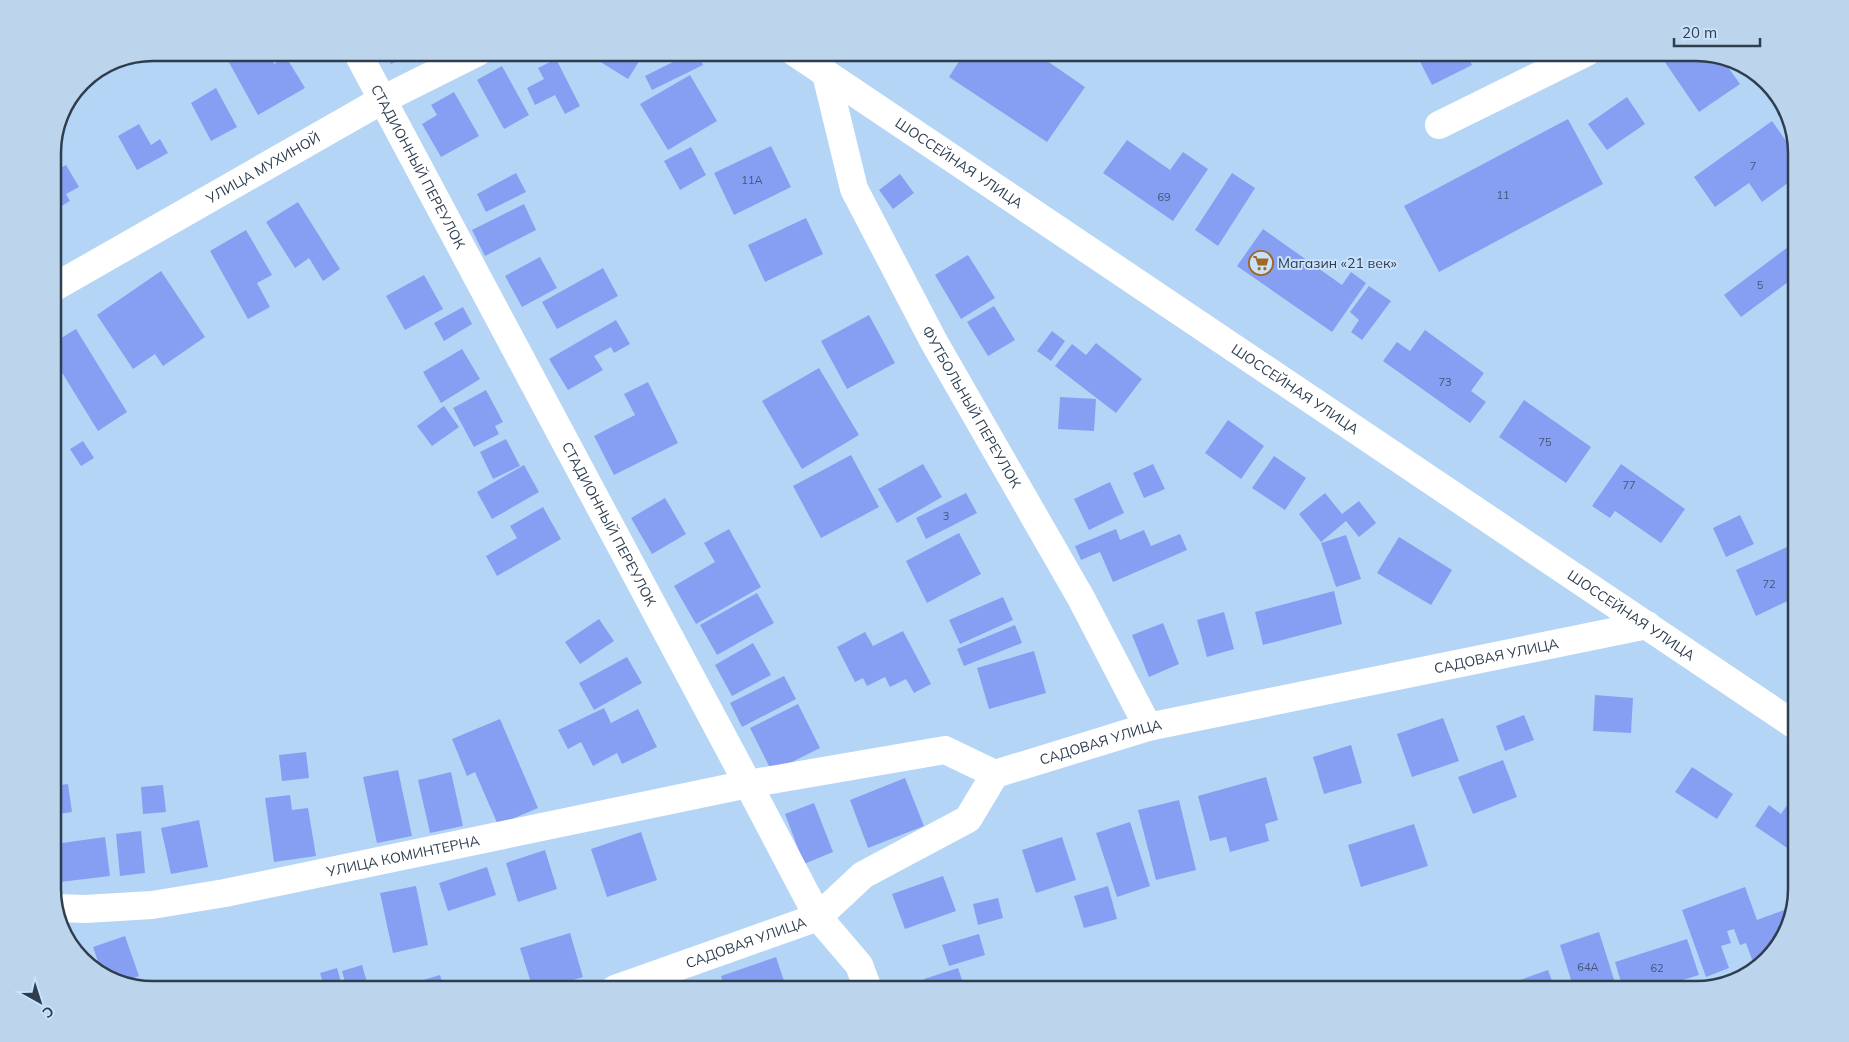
<svg xmlns="http://www.w3.org/2000/svg" width="1849" height="1042" font-family="Mulish,sans-serif">
<style>
.building{fill:#869ff3}
.lines{fill:none;stroke-linecap:round;stroke-linejoin:round}
.minor{stroke:#fff;stroke-width:28}
.labels{text-anchor:middle;dominant-baseline:central;stroke-width:4;stroke-linejoin:round;paint-order:stroke}
.number-label{font-size:11px;fill:#445678}
.street-label{font-size:14px;fill:#2e3e4f;stroke:#c9e1fb}
.poi-label{font-size:14px;fill:#2e3e4f;stroke:#c9e1fb;text-anchor:start}
.rim{fill:none;stroke:#2e3e4f;stroke-width:2.5}
</style>
<rect width="100%" height="100%" fill="#b5d5f7"/>
<g class="building">
<path d="M233 52H268L274 64 286 57 305 88 258 115 226 57Z"/>
<path d="M385 52H413L391 64Z"/>
<path d="M598 52H645L628 79 594 58Z"/>
<path d="M693 52H697L703 65 652 90 645 76Z"/>
<path d="M965 52H1034L1085 87 1047 142 949 77Z"/>
<path d="M1165 52H1189L1170 62Z"/>
<path d="M1415 52H1466L1472 65 1432 85Z"/>
<path d="M1658 52H1696L1723 60 1740 84 1699 112Z"/>
<path d="M556 59 580 106 565 114 555 95 535 105 527 88 544 79 538 68Z"/>
<path d="M502 66 529 115 504 129 477 80Z"/>
<path d="M690 75 717 121 668 150 640 104Z"/>
<path d="M216 88 237 127 211 141 191 103Z"/>
<path d="M454 92 479 136 441 157 422 124 437 115 431 105Z"/>
<path d="M1627 97 1645 124 1607 150 1588 124Z"/>
<path d="M1568 119 1603 184 1439 272 1404 206Z"/>
<path d="M1772 121 1796 155V177L1762 202 1749 183 1715 207 1694 177Z"/>
<path d="M139 124 151 145 160 139 168 153 137 170 118 136Z"/>
<path d="M1127 140 1170 170 1183 152 1208 169 1173 221 1103 173Z"/>
<path d="M771 146 791 187 734 215 714 173Z"/>
<path d="M691 147 706 175 680 190 664 161Z"/>
<path d="M66 165 79 187 66 194 70 201 53 211V172Z"/>
<path d="M516 173 526 192 486 212 477 194Z"/>
<path d="M1232 173 1255 188 1218 246 1195 230Z"/>
<path d="M900 174 914 193 893 209 879 190Z"/>
<path d="M298 202 340 269 323 281 309 258 295 268 266 222Z"/>
<path d="M524 204 536 230 485 256 472 230Z"/>
<path d="M806 218 823 254 765 282 748 245Z"/>
<path d="M53 223 62 236 53 243Z"/>
<path d="M1263 229 1342 285 1351 272 1366 283 1332 332 1237 266Z"/>
<path d="M246 230 272 275 257 283 270 307 248 319 210 251Z"/>
<path d="M1796 241V276L1741 317 1724 295Z"/>
<path d="M968 255 995 298 961 319 935 275Z"/>
<path d="M540 257 557 288 522 307 505 276Z"/>
<path d="M603 268 618 296 557 329 542 302Z"/>
<path d="M161 271 205 337 163 366 155 354 133 369 97 315Z"/>
<path d="M424 275 443 309 405 330 386 296Z"/>
<path d="M1369 286 1391 301 1362 340 1351 332 1359 320 1350 312Z"/>
<path d="M994 306 1015 340 988 356 967 322Z"/>
<path d="M463 307 472 324 444 341 434 323Z"/>
<path d="M869 315 895 363 847 389 821 341Z"/>
<path d="M616 320 630 344 614 353 611 347 594 356 603 370 568 390 549 359Z"/>
<path d="M76 329 127 412 98 431 53 358V343Z"/>
<path d="M1425 330 1484 373 1471 391 1486 402 1470 423 1383 361 1397 342 1410 351Z"/>
<path d="M1052 331 1065 341 1051 361 1037 351Z"/>
<path d="M1096 343 1142 379 1116 413 1055 366 1072 344 1086 355Z"/>
<path d="M462 349 480 379 441 403 423 372Z"/>
<path d="M819 368 859 435 802 469 762 401Z"/>
<path d="M648 382 678 443 614 475 594 436 635 415 624 394Z"/>
<path d="M486 390 503 422 495 426 499 434 474 447 453 408Z"/>
<path d="M1060 397 1096 399 1094 431 1058 429Z"/>
<path d="M1524 400 1591 447 1566 483 1499 437Z"/>
<path d="M444 406 459 427 432 446 417 426Z"/>
<path d="M1228 420 1264 446 1241 479 1205 453Z"/>
<path d="M506 439 520 466 493 479 480 452Z"/>
<path d="M83 441 94 458 81 466 70 449Z"/>
<path d="M851 455 879 507 821 538 793 486Z"/>
<path d="M1274 456 1306 478 1285 510 1252 488Z"/>
<path d="M923 464 942 497 897 523 878 489Z"/>
<path d="M1153 464 1165 489 1144 498 1133 473Z"/>
<path d="M1621 464 1685 509 1661 543 1615 511 1610 518 1592 506Z"/>
<path d="M524 465 539 492 492 519 477 492Z"/>
<path d="M1110 482 1124 513 1089 530 1074 499Z"/>
<path d="M966 493 977 513 926 539 916 518Z"/>
<path d="M1325 493 1342 514 1359 501 1376 523 1359 537 1346 521 1321 542 1299 514Z"/>
<path d="M665 498 686 534 652 554 631 518Z"/>
<path d="M543 507 561 539 497 576 486 556 517 538 510 526Z"/>
<path d="M1740 515 1754 544 1726 557 1713 528Z"/>
<path d="M729 529 761 587 696 624 674 586 715 562 704 543Z"/>
<path d="M1116 529 1120 540 1144 530 1151 546 1180 534 1187 550 1113 582 1100 552 1081 560 1075 546Z"/>
<path d="M959 533 981 574 927 603 906 561Z"/>
<path d="M1346 535 1361 579 1336 587 1321 543Z"/>
<path d="M1399 537 1452 570 1431 605 1377 573Z"/>
<path d="M1796 543V597L1756 616 1736 570Z"/>
<path d="M1334 591 1342 624 1263 645 1255 612Z"/>
<path d="M757 593 774 623 717 655 700 625Z"/>
<path d="M1003 597 1013 620 960 644 949 620Z"/>
<path d="M1224 612 1234 649 1207 657 1197 620Z"/>
<path d="M599 619 614 641 580 664 565 642Z"/>
<path d="M1163 623 1179 664 1149 677 1132 635Z"/>
<path d="M1015 625 1022 643 964 666 957 649Z"/>
<path d="M903 631 931 684 914 693 906 679 890 687 885 677 867 686 863 678 855 682 837 647 865 632 873 646Z"/>
<path d="M753 643 771 675 732 696 715 665Z"/>
<path d="M1034 651 1046 693 989 709 977 668Z"/>
<path d="M627 657 642 683 594 710 579 683Z"/>
<path d="M784 676 796 699 742 727 730 703Z"/>
<path d="M1595 695 1633 698 1631 733 1593 731Z"/>
<path d="M798 704 820 748 772 772 750 728Z"/>
<path d="M604 708 611 723 638 709 657 747 622 764 617 753 593 766 581 742 568 749 558 730Z"/>
<path d="M1524 715 1534 740 1505 751 1496 726Z"/>
<path d="M1443 718 1459 761 1412 777 1397 734Z"/>
<path d="M500 719 538 808 498 825 475 772 467 776 452 739Z"/>
<path d="M1351 745 1362 783 1324 794 1313 757Z"/>
<path d="M306 752 309 778 282 781 279 755Z"/>
<path d="M1503 760 1517 797 1473 814 1458 777Z"/>
<path d="M1692 767 1733 794 1717 819 1675 792Z"/>
<path d="M398 770 412 836 377 843 363 777Z"/>
<path d="M451 772 463 826 430 833 418 780Z"/>
<path d="M1266 777 1278 820 1265 824 1269 841 1230 852 1226 837 1210 841 1198 796Z"/>
<path d="M905 778 924 826 868 848 850 800Z"/>
<path d="M68 784 72 812 53 815V786Z"/>
<path d="M163 785 166 812 143 814 141 787Z"/>
<path d="M290 795 292 810 308 808 316 856 274 862 265 798Z"/>
<path d="M1179 800 1196 870 1156 880 1138 810Z"/>
<path d="M814 803 833 852 804 864 785 814Z"/>
<path d="M1788 804 1796 810V854L1755 826 1769 805 1781 814Z"/>
<path d="M199 820 208 867 171 874 161 828Z"/>
<path d="M1130 822 1150 886 1117 897 1096 833Z"/>
<path d="M1414 824 1428 866 1361 887 1348 845Z"/>
<path d="M141 831 145 873 120 876 116 834Z"/>
<path d="M641 832 657 880 607 897 591 849Z"/>
<path d="M105 837 110 876 60 882 55 844Z"/>
<path d="M1062 837 1076 880 1036 893 1022 850Z"/>
<path d="M545 850 557 889 518 902 506 863Z"/>
<path d="M487 867 496 895 448 911 439 883Z"/>
<path d="M943 876 956 911 905 929 892 894Z"/>
<path d="M416 886 428 945 393 953 380 893Z"/>
<path d="M1108 886 1117 919 1084 928 1074 896Z"/>
<path d="M1745 887 1757 920 1792 907 1783 939 1755 968 1746 943 1740 945 1734 929 1727 931 1731 943 1721 946 1729 968 1706 977 1682 910Z"/>
<path d="M998 898 1003 918 978 925 973 904Z"/>
<path d="M1599 932 1617 989H1574L1560 945Z"/>
<path d="M570 933 583 977 544 989H533L520 948Z"/>
<path d="M979 934 985 955 949 966 942 945Z"/>
<path d="M125 936 139 976 124 982 103 976 93 947Z"/>
<path d="M1687 939 1699 975 1653 989H1623L1615 962Z"/>
<path d="M776 957 786 987 779 989H725L721 976Z"/>
<path d="M362 965 369 989H347L342 971Z"/>
<path d="M337 968 343 989H325L320 973Z"/>
<path d="M958 968 965 989H928L924 979Z"/>
<path d="M1548 970 1555 989H1511L1509 984Z"/>
<path d="M440 975 444 989H396V988Z"/>
</g>
<g class="lines">
<g class="minor">
<path id="s1" d="M357 52 748 784 818 917 859 965 868 989"/>
<path id="s2" d="M794 52 1796 726"/>
<path id="s3" d="M826 74 854 189 934 342 1081 598 1148 727"/>
<path d="M1439 125 1587 52"/>
<path id="s4" d="M53 288 382 100 478 52"/>
<path id="s5" d="M57 908 85 909 152 905 225 893 748 784 945 750 995 774"/>
<path id="s6" d="M615 989 818 917 863 875 968 819 995 774 1148 727 1647 625"/>
</g>
</g>
<defs>
<symbol id="supermarket-ring" viewBox="-11 -11 22 22"><circle r="9.5" fill="#c9e1fb" stroke="#9e6a22" stroke-width="1.5"/><path d="M-6-5.5h2.5l.6 2H6L4.5 2H-2.5L-4.4-4H-6ZM-1.5 3.2a1.3 1.3 0 1 0 .1 0ZM3 3.2a1.3 1.3 0 1 0 .1 0Z" fill="#9e6a22"/></symbol>
</defs>
<g fill-rule="evenodd">
<use href="#supermarket-ring" x="1247" y="249" width="28" height="28"/>
</g>
<g class="labels">
<g class="number-label">
<text x="1753" y="166">7</text>
<text x="752" y="180">11А</text>
<text x="1503" y="195">11</text>
<text x="1164" y="197">69</text>
<text x="1760" y="285">5</text>
<text x="1445" y="382">73</text>
<text x="1545" y="442">75</text>
<text x="1629" y="485">77</text>
<text x="946" y="516">3</text>
<text x="1769" y="584">72</text>
<text x="1588" y="967">64А</text>
<text x="1657" y="968">62</text>
</g>
<g class="street-label">
<text stroke="none"><textPath href="#s2" startOffset="199">ШОССЕЙНАЯ УЛИЦА</textPath></text>
<text stroke="none"><textPath href="#s4" startOffset="242">УЛИЦА МУХИНОЙ</textPath></text>
<text stroke="none"><textPath href="#s1" startOffset="130">СТАДИОННЫЙ ПЕРЕУЛОК</textPath></text>
<text stroke="none"><textPath href="#s2" startOffset="604">ШОССЕЙНАЯ УЛИЦА</textPath></text>
<text stroke="none"><textPath href="#s3" startOffset="366">ФУТБОЛЬНЫЙ ПЕРЕУЛОК</textPath></text>
<text stroke="none"><textPath href="#s1" startOffset="535">СТАДИОННЫЙ ПЕРЕУЛОК</textPath></text>
<text stroke="none"><textPath href="#s2" startOffset="1009">ШОССЕЙНАЯ УЛИЦА</textPath></text>
<text stroke="none"><textPath href="#s6" startOffset="964">САДОВАЯ УЛИЦА</textPath></text>
<text stroke="none"><textPath href="#s6" startOffset="559">САДОВАЯ УЛИЦА</textPath></text>
<text stroke="none"><textPath href="#s5" startOffset="351">УЛИЦА КОМИНТЕРНА</textPath></text>
<text stroke="none"><textPath href="#s6" startOffset="139">САДОВАЯ УЛИЦА</textPath></text>
</g>
<g class="poi-label">
<text x="1278" y="263">Магазин «21 век»</text>
</g>
</g>
<path d="M0 0H1849V1042H0ZM153 61H1696A92 92 0 0 1 1788 153V889A92 92 0 0 1 1696 981H153A92 92 0 0 1 61 889V153A92 92 0 0 1 153 61Z" fill="#bdd4ed" fill-rule="evenodd"/>
<path class="rim" d="M153 61H1696A92 92 0 0 1 1788 153V889A92 92 0 0 1 1696 981H153A92 92 0 0 1 61 889V153A92 92 0 0 1 153 61Z"/>
<g transform="translate(40 1002) rotate(141)" stroke="#c9e1fb" stroke-width="4" paint-order="stroke">
<path d="M0-4L9 19L0 12L-9 19Z" fill="#2e3e4f"/>
<text y="-8" font-size="14" font-weight="bold" text-anchor="middle" fill="#2e3e4f">С</text>
</g>
<path d="M1674 38v8h86v-8" fill="none" stroke="#2e3e4f" stroke-width="2.5"/>
<text x="1682" y="38" font-size="15" fill="#2e3e4f" stroke="#c9e1fb" stroke-width="4" paint-order="stroke">20 m</text>
</svg>
